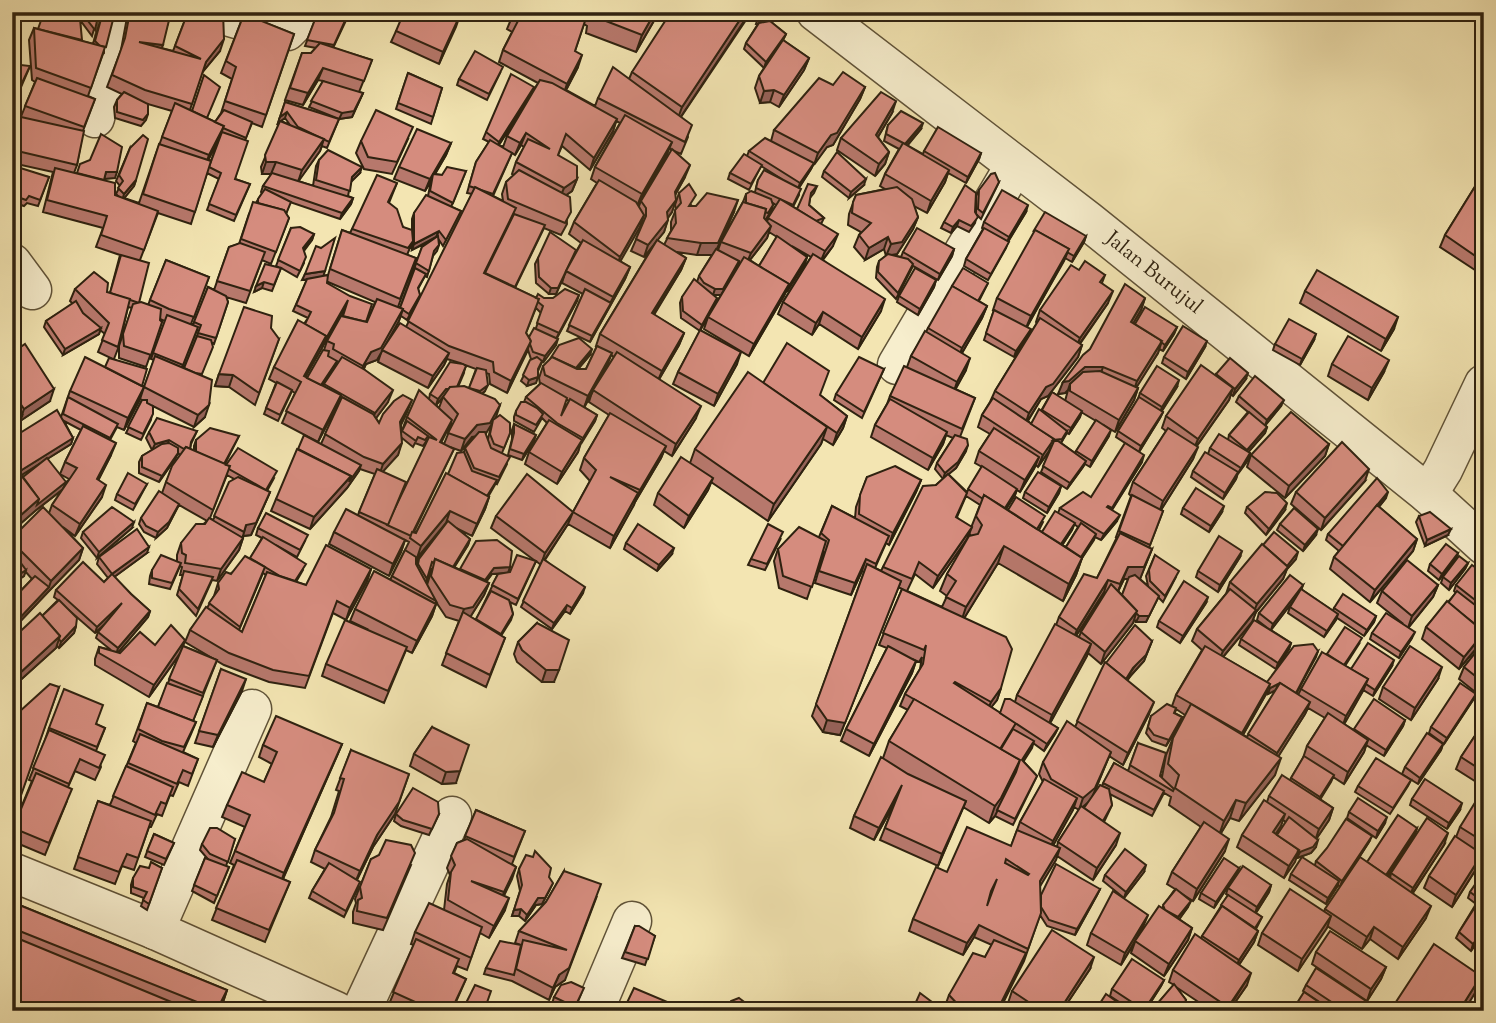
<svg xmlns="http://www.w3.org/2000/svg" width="1496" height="1023" font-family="'Sorts Mill Goudy',serif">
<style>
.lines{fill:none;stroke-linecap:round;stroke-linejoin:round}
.minor-casing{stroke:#605338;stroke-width:41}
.tertiary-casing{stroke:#605338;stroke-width:41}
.minor{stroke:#f7eecd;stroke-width:38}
.tertiary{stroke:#f7eecd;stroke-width:38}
.wall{fill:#b7786c;stroke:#2f2210;stroke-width:2;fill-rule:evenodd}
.shaded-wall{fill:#956258;stroke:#2f2210;stroke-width:2}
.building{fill:#d58c7e;stroke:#2f2210;stroke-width:2;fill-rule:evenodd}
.labels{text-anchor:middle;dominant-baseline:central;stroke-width:5;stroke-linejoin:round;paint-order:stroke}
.street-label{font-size:21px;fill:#2f2210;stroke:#f7eecd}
</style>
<rect width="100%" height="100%" fill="#f3e5b2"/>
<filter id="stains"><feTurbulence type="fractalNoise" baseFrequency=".00286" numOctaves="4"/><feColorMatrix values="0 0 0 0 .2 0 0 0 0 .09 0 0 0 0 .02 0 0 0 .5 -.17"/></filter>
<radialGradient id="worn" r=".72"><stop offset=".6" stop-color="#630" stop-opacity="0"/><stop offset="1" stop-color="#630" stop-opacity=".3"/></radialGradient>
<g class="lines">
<defs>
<g id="minor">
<path d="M213 12 274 30 287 31 294 24 297 12"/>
<path d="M95 118 121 12"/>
<path d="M12 263 32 290"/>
<path d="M897 365 1015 165"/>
<path d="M1428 494 1443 470 1484 384"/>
<path d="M12 872 155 930 336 1011"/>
<path d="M155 930 252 709"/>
<path d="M361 1011 452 816"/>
<path d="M594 1011 632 921"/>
<path d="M1472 1011 1484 993"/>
</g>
<g id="tertiary">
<path id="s1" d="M816 12 1087 220 1428 494 1484 545"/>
</g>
</defs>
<use href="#minor" class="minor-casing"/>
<use href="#tertiary" class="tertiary-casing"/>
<use href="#minor" class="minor"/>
<use href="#tertiary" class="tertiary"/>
</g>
<g class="wall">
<path d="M74 12H99L92 36 80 20 81 41 93 44 103 12 104 53 103 54 88 96 95 99 83 131 77 165 74 173 115 178H104V180L115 195H117L116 194 120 186 116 181 130 148 136 180 134 186 124 198 139 203 155 156 172 111 148 104V114L146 120 141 126 115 118 114 107 117 100 122 94 107 87 121 50 128 12H171L161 48 173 51 188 12 220 51 202 72 190 110 215 122 221 113 232 79 221 73 244 14 294 34 262 127 252 123 245 140 235 179 250 184 234 221 207 210 219 179 207 173 191 224 158 213 140 260 139 303 148 305 166 260 209 277 191 324 193 325 208 287 214 290 229 247 239 244 249 214 262 193 261 192 263 186 272 174H262L261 167 280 122 278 123 285 102 339 119 327 148 322 146 320 151 298 181 313 186 316 166 319 160 360 173 351 181 348 196 353 198 351 204 340 219 290 202 286 214 289 218 271 264 262 260 246 303 226 297 228 302 214 344 212 343 201 376 205 417 194 427 153 406 151 420 141 440 126 433 142 400 140 399 124 430 117 427 110 440 111 455 98 480 102 497 75 536 63 527 83 548 79 560 47 593 13 629 12 600 32 579 25 571 24 576 12 584V538L49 513 52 505 62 490 35 511 12 531V482L61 417 70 391 105 367 113 359 98 352 105 334 100 330 99 334 63 355 44 327 46 321 73 304 70 301 75 289 110 293 120 255 96 247 103 228 43 212 53 172 12 163V146L16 129 35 82 32 80 29 40 34 28 38 29 78 17ZM285 118 290 125 281 121ZM219 138 211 161 208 160ZM128 307 132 308 119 346ZM160 319 165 321 151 359 154 360 144 387 114 359 119 346V358L146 367 162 322ZM197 330 199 331 197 336 184 368 182 367ZM64 421 81 430 65 462 60 474 69 479 64 487 47 459 71 444 73 438ZM39 464 23 477 21 475Z"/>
<path d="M318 12H350L333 48 372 60 359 92 363 93 352 117 339 119 309 107 323 81 318 80 303 105 285 100 302 53H311L316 48 305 46Z"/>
<path d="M385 12H397L394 17Z"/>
<path d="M514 12H659L636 52 586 33 587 26 584 24 575 51 578 67 566 90 595 106 598 98 629 79 632 72 750 14 681 117 688 137 681 154 674 151 685 177 675 195 672 212 668 218 664 232 657 240 664 245 671 231V222L676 209 675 205 679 193 692 206 734 212 717 249 718 250 721 242 743 202 746 194 755 192 758 180 780 178 761 166 749 190 728 179 730 173 747 156 749 151 771 141 774 130 833 85 865 87 860 99 833 145 827 147 813 165 811 169 799 188V195L793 207 797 209 817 186 814 193 810 198 809 205 824 218 821 224 833 246 823 260 881 311 858 349 819 324 812 335 778 314 783 302 811 257 792 246 807 257 805 263 786 292 749 356 704 329 708 317 740 263 739 262 721 295H714L715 304 700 330 737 364 714 406 673 384 678 372 700 331 681 318 680 303 682 297 697 282 699 276 712 255H697L677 252 686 258 681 270 654 315 684 333 679 345 659 379 696 418 672 456 664 451 661 458 635 502 610 548 568 524 545 560 583 593 570 614 565 611 552 629 521 607 541 565 536 561 516 605 510 602 513 614 511 620 501 636 505 638 486 687 442 665 459 621 446 617 436 602V604L432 616 412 653 406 650 384 703 322 676 326 664 367 629 350 621 355 609 390 580 409 542 405 540 401 552 389 576 329 544 334 532 358 515 375 474 360 469 347 488 310 529 271 511 276 499 321 444 338 406H337L318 442 282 423 295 393 292 391 278 421 264 414 276 383 269 379 274 367 308 318 293 311 307 280H302L328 275 342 230 350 233 352 229 397 183 389 203 403 227 412 232V219L414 213 428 196 431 181 425 191 394 179 399 167 451 143 446 155 435 174 442 175 466 171 451 207 461 211 443 246 439 240V245L437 251 433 256 427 277 425 276 418 289 420 295 417 301 407 320 401 316 377 360 366 364 364 369 388 402 376 418 379 423 407 412 401 425V433L407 417 429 399 430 394 460 363 447 359 444 365 428 388 378 362 382 350 406 327 472 194 467 193 476 162 489 142 483 139 486 132 534 87 532 93 499 145 503 147 507 136 538 83 499 62 503 50 512 32 507 29ZM616 121 620 123 595 167 591 179 597 183 574 222 569 234 581 243 569 264 538 258 535 264 536 283 549 294H556L564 276 562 283 583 294 567 331 590 342 625 279 630 267 620 261 642 221V226L631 251 644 257 655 243 600 334 596 346H597L586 369H578L590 355 543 366 539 378 540 384 526 397 524 402 516 411 514 417V421L534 432 542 418 547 423 529 452 525 464 557 484 578 452 580 444 595 421 597 415 584 407 592 392 589 402 609 415 584 458 580 470 590 481 573 512 496 516 491 528 534 560 508 572 510 567 460 570 454 567 468 545 470 539 456 528 472 536 485 509 489 497H488L496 483 497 484 507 464 502 453 510 433 494 419 496 417 482 394 485 391 486 373 489 374 490 384 507 393 528 350 531 359H532L521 381 527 386 536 383 538 371 542 362 556 345 557 338 577 301 536 298 515 288 544 228 561 235 567 224 566 195 572 191 577 179 558 155 562 146 590 170 613 131ZM521 145 524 147 516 162 512 174 514 175 506 182 502 194 503 201 493 196 512 153 515 155ZM669 148 672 150 641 201 639 206 638 205 667 154ZM773 203 776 205 767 221 766 219 771 211 773 205ZM769 232 777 237 759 266 750 260 767 238ZM436 238 422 247 400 308 398 307 416 258 407 255 412 243V250ZM328 282 375 302 367 322 327 283ZM345 306 342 316 327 341 324 350 307 378 305 377ZM536 308 541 313 536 328 529 337 526 333ZM611 355 614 357 595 387 607 365ZM336 365H337L323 386H322ZM465 365 476 369 469 388 458 387 464 373ZM444 396 443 397 439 408 436 405ZM566 399 569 401 561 416ZM451 423 452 424 444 444 441 443ZM491 424V426L488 439 485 434ZM476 436 465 448 464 452 448 474 416 533 414 532 451 455 454 449 450 447 461 451 472 437ZM402 438 413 447 415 443 423 446 427 440 428 441 402 494 382 471 398 455ZM446 523H447L419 559 417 566V558ZM430 569H432L427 585 426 582ZM492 574H498L476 620 470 617 484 595 489 583 486 582Z"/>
<path d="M777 13 772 23 786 34 783 40 809 58 804 70 779 107 770 102 760 103 755 88 759 76 764 68 744 49 746 43 758 24H756Z"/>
<path d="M460 15 439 64 391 42 396 31Z"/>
<path d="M408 73 442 88 431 124 396 109Z"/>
<path d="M500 73 487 100 457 85 459 79Z"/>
<path d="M892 113 878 137 889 152 885 164 875 176 837 150 841 138Z"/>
<path d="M888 125 921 129 907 145 923 154 924 151 981 153 979 159 966 183 948 173 945 182 927 213 914 206 918 217 913 229 897 254 892 255 901 257 903 252 954 249 952 256 938 280 913 266 896 299 876 278 877 267 879 261 886 256 884 249 865 260 854 247 859 235 861 232 848 225 849 214 856 195 885 189 880 186 885 174 899 149 884 141Z"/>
<path d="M408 139 392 174 364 169 356 153 361 141Z"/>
<path d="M1484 151V171L1477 167Z"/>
<path d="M12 170 49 177 38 206 27 203 24 206 12 202Z"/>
<path d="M824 171 864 185 849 198 822 177Z"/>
<path d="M1484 172V276L1440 247 1445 235Z"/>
<path d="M999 182 981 219 977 215 975 223 969 232 957 226 951 233 941 228 944 222 975 212 976 214V196L979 190Z"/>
<path d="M1026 212 1008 242 1006 248 988 280 964 266 966 259 983 229 982 228 984 222Z"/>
<path d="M291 228 314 234 312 240 304 251V263L297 277 281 268 272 291 262 288 254 292 278 267 276 266Z"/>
<path d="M1086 236 1084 242 1072 262 1065 258 1027 327 1029 335 1014 357 984 340 994 310H993L997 298Z"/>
<path d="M1079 270 1105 275 1102 283 1108 303 1080 344 1082 345 1078 357 1048 396 1041 399 1028 421 1031 424 1041 411 1052 392 1065 401 1068 390 1065 393 1058 394 1145 298 1141 310 1133 323 1135 324 1177 327 1174 334 1163 351 1159 349 1158 353 1136 387 1138 388 1134 400 1115 432 1105 426 1109 436 1090 467 1085 464 1083 467 1067 489 1041 472 1052 446H1051L1049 451 1038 467 1036 465 1020 492 1017 490 1015 495 1006 509 1043 522 1039 530 1042 532 1058 513 1060 508 1091 497 1142 462 1112 510 1117 521 1101 540 1095 537 1082 558 1076 575 1063 601 998 563 964 618 1001 688 997 700 991 707 1000 713 1015 702 1017 695 1056 625 1059 617 1097 578 1117 537H1116L1131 496 1129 494 1133 482 1166 431 1162 428 1166 416 1216 376V374L1246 379 1233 396 1231 394 1229 400 1197 446 1193 459 1161 510 1163 511 1149 548 1152 549 1140 579 1148 586 1146 576 1155 555 1176 577 1163 602 1158 597 1146 622H1136L1134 619 1133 623 1101 664 1088 653 1050 723 1058 728 1055 734 1044 751 1033 743 1023 761 1037 776 1013 825 995 816 989 823 963 807 938 866 880 840 896 800 874 840 850 828 854 816 883 758 889 741 908 710 900 706 905 694 920 669 922 657 919 662 912 659 916 661 912 673 869 756 841 741 846 729 887 648 879 645 902 589 898 587 840 735 823 732 812 716 864 572 862 571 851 595 815 583 824 552 823 551 807 599 779 588 774 561 778 549 819 537 832 506 855 518 856 507 867 477 921 480 916 492 889 545 886 543 875 568 881 571 883 567 936 485 943 479 935 469 937 463 953 438 946 435 943 444 928 470 871 437 875 425 887 404 890 396 907 367 911 356 926 332 928 328 988 283 979 301 987 306 982 318 962 353 966 370 955 389 975 398 960 437 966 451 956 468 948 474 967 492 982 467 975 463 979 451 990 434 978 427 982 415 990 402 995 391 1037 323 1036 322 1040 310ZM1081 412 1096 421 1075 453 1061 443 1067 433 1069 434 1080 417ZM966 496 980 505 969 533 971 536 947 574 940 591 947 596 942 607 907 591 915 574 933 588 967 539 957 517ZM1074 524 1078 527 1066 547 1062 545 1072 530ZM1124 579H1128L1122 595 1118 591ZM1104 592 1105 593 1081 632 1079 637 1076 636Z"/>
<path d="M936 280 934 287 918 315 897 302 899 296Z"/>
<path d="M1305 291 1394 329 1381 351 1300 303Z"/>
<path d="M279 339 255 405 229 387 215 386 219 374Z"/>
<path d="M1314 340 1300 365 1273 350 1275 344Z"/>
<path d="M1205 347 1186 379 1162 363 1164 357Z"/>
<path d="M12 353 50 401 20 421 17 428 12 431Z"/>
<path d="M1332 364 1384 372 1368 400 1328 376Z"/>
<path d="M884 369 862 418 834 400 836 394Z"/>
<path d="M763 383 820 395 847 416 843 428 833 445 823 439 821 444 768 521 711 482 708 490 684 528 654 505 658 493 690 463 695 449Z"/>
<path d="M1177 387 1162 411 1163 412 1160 418 1139 452 1116 437 1118 431 1138 399 1140 393Z"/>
<path d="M1239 396 1281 406 1265 425 1267 427 1265 433 1248 452 1250 453 1248 460 1238 473 1236 479 1223 499 1191 477 1193 471 1208 454 1210 448 1228 440 1229 435 1248 412 1236 402Z"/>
<path d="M514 424 534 441 522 460 508 455 512 439V430Z"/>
<path d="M197 431 191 444 190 449 194 451V446L196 440 239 436 225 464 274 478 267 491 270 492 251 535 243 536V538L239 550 217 581 212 580 196 616 177 595 183 575H180L182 567 180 566 170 589 149 584 150 576 152 570 177 561V555L181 543 207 521 179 505 167 528 156 538 144 532 139 524 141 518 162 493 166 482 180 455 178 453 175 459 159 482 139 473V462L142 456 152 450 146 438 149 432ZM227 475 234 479 213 520 210 518Z"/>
<path d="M1329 444 1325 456 1285 498 1247 467 1251 455Z"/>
<path d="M1365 481 1321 530 1291 504 1296 492Z"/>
<path d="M147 484 133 510 115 500 117 494Z"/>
<path d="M1061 486 1059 493 1047 513 1023 498 1025 492Z"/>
<path d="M1386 498 1379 507 1417 539 1413 551 1370 602 1330 569 1334 557 1339 551 1326 540 1328 534Z"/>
<path d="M1247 507 1285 510 1266 535 1245 513Z"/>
<path d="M1183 508 1222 512 1209 532 1181 514Z"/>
<path d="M1419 516 1448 535 1425 546 1416 522Z"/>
<path d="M1280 524 1316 535 1303 551 1277 530Z"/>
<path d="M132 528 97 558 81 538 83 532Z"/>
<path d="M258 528 305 541 297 557 276 545 303 570 296 582 306 585 371 569 367 581 346 620 333 613 305 688 269 682 224 665 185 642 190 630 207 608 214 596 218 583 250 559 262 538 256 535ZM263 573 266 575 242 632 239 630Z"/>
<path d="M781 538 765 570 748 565 751 559Z"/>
<path d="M626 543 672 554 657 571 624 549Z"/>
<path d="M147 553 114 577 131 594 150 611 148 617 118 652 120 653 155 645 185 640 183 646 217 660 193 721 196 722 191 734 183 752 198 759 188 786 179 782 173 796 170 795 162 816 157 814 151 827H149L134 870 122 866 115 884 74 869 98 801 110 805 136 743 133 741 147 703 158 707 180 654 149 697 95 665V659L99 647 111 650 96 638 98 632 106 623 95 633 71 612 76 626 74 633 59 648 57 646 56 648 16 684 12 679V639L42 616 58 600 54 597 56 590 104 582 108 578 97 564 99 557Z"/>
<path d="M1458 553 1455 560 1439 580 1428 571 1430 564Z"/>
<path d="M1240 557 1218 592 1196 577 1198 571Z"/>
<path d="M1296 559 1287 569 1283 579 1256 612 1252 622 1223 657 1267 682 1318 651 1296 694 1298 695 1301 689 1326 654 1359 644 1345 666 1351 669 1392 666 1373 696 1363 690 1344 724 1354 730 1405 720 1403 726 1384 756 1366 745 1364 752 1344 784 1333 777 1320 799 1333 808 1329 820 1316 839V847L1311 853 1297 858 1296 857 1284 878 1237 847 1242 835 1267 802 1269 796 1290 780 1303 758 1307 746 1325 718 1308 708 1305 714 1278 756 1275 775 1239 821 1230 818 1221 833 1225 851 1193 901 1182 894 1188 907 1179 919 1192 928 1188 940 1164 976 1131 953 1135 942 1121 965 1087 945 1091 933 1143 927 1136 940 1162 908 1175 889 1167 884 1172 872 1201 827 1169 805 1171 797 1164 793 1152 816 1110 794 1112 805 1104 822 1116 845 1093 880 1057 856 1040 885V895L1100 889 1097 895 1075 935 1047 926 1040 915 1024 961 999 1011H949L945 1006 949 995 985 957 992 945 974 937 963 955 909 931 913 919 947 872 1011 846 1020 822 1043 782 1039 774 1043 762 1075 727 1106 663 1152 641 1144 661 1127 680 1149 714 1123 765 1109 756 1093 796 1102 786 1114 763 1128 771 1138 743 1162 777 1166 755 1173 738 1185 715 1176 709 1175 713 1182 717 1180 723 1166 746 1152 741 1146 733 1151 716 1172 706 1176 695 1202 650 1192 641 1197 629 1226 594 1230 582ZM1276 690 1247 737 1243 735 1267 692 1268 694ZM1074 807 1079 810 1058 842 1057 847 1053 845ZM1283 820 1286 822 1277 835 1276 834Z"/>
<path d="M1468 563 1465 569 1449 590 1441 583 1443 577Z"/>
<path d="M1484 574V617L1477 626 1484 632V633L1480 644 1459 669 1422 639 1426 627 1456 593 1454 591 1456 585Z"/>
<path d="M1303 585 1301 589 1333 611 1334 608 1376 616 1374 622 1364 636 1337 618 1324 637 1288 613 1290 607 1297 596 1271 630 1291 643 1289 649 1276 669 1239 645 1241 639 1270 630 1257 620 1259 613Z"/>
<path d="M1438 585 1433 597 1408 628 1412 638 1399 658 1370 639 1372 633 1402 623 1377 603 1382 591Z"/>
<path d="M1206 603 1180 643 1157 627 1159 621Z"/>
<path d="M537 623 554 682H542L517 662 514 654 518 642Z"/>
<path d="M1484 638V699L1459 679 1464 667 1482 644V643Z"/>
<path d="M221 669 242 691 213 747 195 743Z"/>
<path d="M1438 679 1411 720 1379 699 1383 687Z"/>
<path d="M59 687 14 813 12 812V702L19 712Z"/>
<path d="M1476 694 1473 700 1444 744 1429 733 1431 727Z"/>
<path d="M1484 722V781L1481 785 1456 769 1461 757Z"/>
<path d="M96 724 105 728 96 751 101 767 95 780 75 771 68 787 67 801 45 855 12 841V830L32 781 29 780 45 740 49 728Z"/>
<path d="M432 727 456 783 442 784 410 766 414 754Z"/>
<path d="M342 744 283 879 290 882 265 942 212 920 234 865 230 863 245 827 222 817 227 805 264 782 272 764 259 757 263 745Z"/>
<path d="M1443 744 1441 750 1418 784 1402 774 1405 767Z"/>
<path d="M351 750 395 814 373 847 357 880 358 888 344 917 309 898 312 891 325 869 311 862 315 850 331 817 339 791 336 790Z"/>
<path d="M1411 780 1408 786 1390 814 1355 792 1358 786Z"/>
<path d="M1412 799 1460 810 1447 829 1410 805Z"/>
<path d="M1484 799V857L1482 856 1478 866 1452 907 1424 888 1429 876 1456 837 1460 827Z"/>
<path d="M476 810 525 831 512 864 516 867 504 895 505 910 489 938 480 933 467 970 457 966 454 973 466 979 452 1011H404L389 1004 414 945 411 944 415 932 444 910 447 884 450 875 447 868 457 843 464 840Z"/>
<path d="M1349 812 1385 823 1376 838 1347 818Z"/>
<path d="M396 814H439L429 835 401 826 394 821Z"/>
<path d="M1417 828 1415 834 1388 876 1390 878 1391 873 1444 845 1413 893 1426 918 1398 959 1370 939 1362 949 1327 926 1298 971 1258 945 1262 933 1324 912 1325 909 1367 862Z"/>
<path d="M154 834 174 843 164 865 145 857Z"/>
<path d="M235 839 226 866 229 867 214 903 192 891 205 858H207L200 850 202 844Z"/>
<path d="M1369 842 1340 887 1338 885 1326 904 1289 880 1291 874 1315 865 1316 861Z"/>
<path d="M371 859 411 865 383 930 353 923V912L356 903 355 899Z"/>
<path d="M149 868H162L147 910 141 906 144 898 131 893V885L133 878Z"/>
<path d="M1239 868 1236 874 1214 908 1199 899 1201 893Z"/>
<path d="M519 869 550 889 542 904 536 905 525 921 519 916H512L520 891 517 876Z"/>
<path d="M564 871 565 980 555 987 549 1000 512 981 484 974 486 968 521 945 515 943 519 931 546 902Z"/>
<path d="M1144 872 1124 898 1103 881 1105 875Z"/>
<path d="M1484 875V905L1482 908 1484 909V932L1471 951 1456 938 1459 932 1476 904 1468 898 1470 892Z"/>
<path d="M1271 885 1269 892 1256 913 1262 917 1256 929 1258 931 1254 942 1239 965 1247 985 1229 1011H1212L1176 987 1186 1000 1184 1006 1151 1011 1174 985 1169 982 1173 970 1201 938 1228 895 1226 894 1228 888Z"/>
<path d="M12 902 227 990 223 1002 218 1011H12Z"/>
<path d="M635 926 655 936 645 965 622 958Z"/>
<path d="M1484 933V950L1477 946Z"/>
<path d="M1316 952 1386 967 1381 979 1367 1001 1312 964Z"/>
<path d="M1090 969 1062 1011H1019L1008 1003 1012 991Z"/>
<path d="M1164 980 1161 986 1145 1011H1133L1110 996 1112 989Z"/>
<path d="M1306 985 1366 1001 1362 1011H1333L1303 991Z"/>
<path d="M581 994 574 1011H568L552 1004 554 997Z"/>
</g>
<g class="shaded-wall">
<path d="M655 12H659L636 52 642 35Z"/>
<path d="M745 12H750L676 124 682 107Z"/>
<path d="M777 13 771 24H756L758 18Z"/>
<path d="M460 15 456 27 439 64 443 52Z"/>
<path d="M786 34 783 40 764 68 766 62Z"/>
<path d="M224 39 220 51 201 74 206 62Z"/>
<path d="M139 42 163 45 158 57Z"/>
<path d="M582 55 578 67 563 96 567 84Z"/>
<path d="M809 58 804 70 779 107 784 95Z"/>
<path d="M30 66 19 92 12 91V84Z"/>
<path d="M323 68 318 80 303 105 308 93Z"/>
<path d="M534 87 532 93 497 148 499 142Z"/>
<path d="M865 87 860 99 833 145 827 147 814 165 818 153Z"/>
<path d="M774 90 770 102 760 103 764 91Z"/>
<path d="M363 93 352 117 339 119 342 113Z"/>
<path d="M896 101 892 113 872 147 876 135Z"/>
<path d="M287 112 285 118 278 123 280 117Z"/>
<path d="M617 119 613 131 590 170 594 158Z"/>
<path d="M923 123 921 129 903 151 905 145Z"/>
<path d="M224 126 219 138 205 167 209 155Z"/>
<path d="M526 133 521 145 515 155 520 143Z"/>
<path d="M324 139 320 151 298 182 302 170Z"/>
<path d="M672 142 667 154 637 206 642 194Z"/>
<path d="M451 143 446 155 425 191 430 179Z"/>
<path d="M889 152 885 164 875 176 879 164Z"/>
<path d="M981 153 979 159 966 183 968 177Z"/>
<path d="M266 162H276L271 174H262Z"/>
<path d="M814 163 811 169 798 189 800 183Z"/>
<path d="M690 165 685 177 670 204 675 192Z"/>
<path d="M362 167 360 173 350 183 352 177Z"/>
<path d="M949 170 945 182 927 213 931 201Z"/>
<path d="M106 172H117L115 178 104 179Z"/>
<path d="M577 179 572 191 559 200 564 188Z"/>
<path d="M866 179 864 185 849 198 851 192Z"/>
<path d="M136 180 134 186 122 201 124 194Z"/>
<path d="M353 198 351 204 340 219 342 213Z"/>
<path d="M676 200 672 212 663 224 667 212Z"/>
<path d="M738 200 734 212 714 255H697L701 243Z"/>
<path d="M1028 205 1026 212 1007 243 1009 237Z"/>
<path d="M644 215 640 227 616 269 620 257Z"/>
<path d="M918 217 913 229 897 254 886 256 891 244Z"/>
<path d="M668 220 664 232 644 257 648 245Z"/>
<path d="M959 220 957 226 951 233 953 227Z"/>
<path d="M771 226 767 238 746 265 751 253Z"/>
<path d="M439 231 436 237 412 250 414 244Z"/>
<path d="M314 234 312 240 300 254 303 248Z"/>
<path d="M838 234 833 246 820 263 825 251Z"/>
<path d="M1086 236 1084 242 1072 262 1074 256Z"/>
<path d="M888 237 884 249 865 260 869 248Z"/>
<path d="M954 249 952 256 938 280 940 274Z"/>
<path d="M1069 249 1064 261 1026 328 1031 316Z"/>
<path d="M576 250 556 294H549L551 288Z"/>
<path d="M807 257 805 263 787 292 789 286Z"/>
<path d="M686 258 681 270 647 325 652 313Z"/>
<path d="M739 261 737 267 721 295H713L715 289Z"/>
<path d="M630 267 625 279 590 342 592 336Z"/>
<path d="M325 271 323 277 302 280 305 274Z"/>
<path d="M936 280 934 287 918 315 920 309Z"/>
<path d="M264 282 262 288 254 292 256 286Z"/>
<path d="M789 284 784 296 749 356 754 344Z"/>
<path d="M1113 291 1108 303 1075 350 1080 338Z"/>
<path d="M579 295 577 301 556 339 559 333Z"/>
<path d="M717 298 715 304 700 331 702 325Z"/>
<path d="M1145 298 1141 310 1127 334 1131 322Z"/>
<path d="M885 299 881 311 858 349 862 337Z"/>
<path d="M348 300 345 306 322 348 324 342Z"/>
<path d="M987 306 982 318 958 360 962 348Z"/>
<path d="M403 309 399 321 377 360 366 364 359 378 363 366 371 352Z"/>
<path d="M823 312 819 324 812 335 816 323Z"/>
<path d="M1398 317 1394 329 1381 351 1386 339Z"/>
<path d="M1177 327 1174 334 1163 351 1165 345Z"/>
<path d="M101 328 99 334 63 355 65 349Z"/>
<path d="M1031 329 1029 335 1014 357 1016 351Z"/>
<path d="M684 333 679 345 657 383 662 371Z"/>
<path d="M1316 334 1314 340 1300 365 1302 359Z"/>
<path d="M326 336 322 348 299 388 304 376Z"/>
<path d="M558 339 556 345 543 363 545 356Z"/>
<path d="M531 341 526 353 507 393 511 381Z"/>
<path d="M1162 341 1158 353 1133 393 1137 381Z"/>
<path d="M1207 341 1205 347 1186 379 1188 372Z"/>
<path d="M1082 345 1078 357 1048 396 1041 399 1025 425 1029 413 1046 387Z"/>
<path d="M592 349 590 355 572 376 575 370Z"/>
<path d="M741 352 737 364 714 406 718 394Z"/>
<path d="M449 353 444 365 428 388 433 376Z"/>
<path d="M612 353 607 365 584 408 588 396Z"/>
<path d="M970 358 966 370 953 394 957 382Z"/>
<path d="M1389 360 1384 372 1368 400 1372 388Z"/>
<path d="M337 361 335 367 317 394 319 388Z"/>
<path d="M466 366 454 394 444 396 436 405 438 399 446 389Z"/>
<path d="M1085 367H1103L1099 379 1070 384 1068 390 1065 393 1058 394 1063 382Z"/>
<path d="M1248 373 1246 379 1233 396 1235 389Z"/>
<path d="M219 374 233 375 229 387 215 386Z"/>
<path d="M538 377 536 383 527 386 529 380Z"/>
<path d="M1179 380 1177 387 1160 413 1162 407Z"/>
<path d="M488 385 485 391 478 397 480 391Z"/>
<path d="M144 387 140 399 124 430 128 418Z"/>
<path d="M1138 388 1134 400 1115 432 1119 420Z"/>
<path d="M1233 388 1229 400 1193 451 1198 439Z"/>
<path d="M54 389 50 401 20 421 24 409Z"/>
<path d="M393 390 388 402 371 425 375 413Z"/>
<path d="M341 395 336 407 318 442 323 430Z"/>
<path d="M412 400 407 412 396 434 400 422Z"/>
<path d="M1284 400 1281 406 1265 426 1267 420Z"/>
<path d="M209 405 205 417 194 427 198 415Z"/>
<path d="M500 405 496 417 485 435 472 437 461 451 465 439 477 425Z"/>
<path d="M701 406 696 418 672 456 676 444Z"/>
<path d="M1082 411 1080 417 1069 434 1071 428Z"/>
<path d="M1163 412 1160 418 1139 452 1141 446Z"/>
<path d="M597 415 595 421 581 444 583 438Z"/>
<path d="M22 416 17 428 12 431V422Z"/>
<path d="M847 416 843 428 833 445 837 433Z"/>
<path d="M827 427 821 444 768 521 774 504Z"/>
<path d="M1267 427 1265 433 1245 456 1247 450Z"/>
<path d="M1111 430 1109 436 1090 467 1092 461Z"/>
<path d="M1067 431 1060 445 1051 446 1049 451 1038 467 1049 440Z"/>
<path d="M947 432 943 444 928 470 933 458Z"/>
<path d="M536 435 534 441 522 460 524 454Z"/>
<path d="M73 438 71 444 12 481V476Z"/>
<path d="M169 440 167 447 152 450 155 444Z"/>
<path d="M582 440 578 452 557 484 562 472Z"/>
<path d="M116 443 111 455 93 491 97 479Z"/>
<path d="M402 443 398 455 379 476 383 464Z"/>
<path d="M1329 444 1325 456 1285 498 1289 486Z"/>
<path d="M968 445 966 451 956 468 943 479 945 473Z"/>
<path d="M666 446 661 458 635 502 640 490Z"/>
<path d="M1198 447 1193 459 1159 513 1163 501Z"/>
<path d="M178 453 175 459 159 482 162 476Z"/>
<path d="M1250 453 1248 460 1238 474 1241 468Z"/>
<path d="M1144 455 1142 462 1109 514 1112 508Z"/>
<path d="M1039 457 1034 469 1020 492 1025 480Z"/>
<path d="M1086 461 1083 467 1067 489 1070 483Z"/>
<path d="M361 465 359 471 347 488 310 529 314 517Z"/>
<path d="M1369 469 1365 481 1321 530 1325 518Z"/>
<path d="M1238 472 1236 479 1223 499 1225 493Z"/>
<path d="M713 478 708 490 684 528 689 516Z"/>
<path d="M921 480 916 492 889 545 893 533Z"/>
<path d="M66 482 63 489 35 511 12 531V523L39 499Z"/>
<path d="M106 485 102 497 75 536 80 524Z"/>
<path d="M1061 486 1059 493 1047 513 1049 507Z"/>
<path d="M1017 489 1015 495 1000 518 1003 512Z"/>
<path d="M270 492 251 535 243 536 246 525Z"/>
<path d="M1388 492 1386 498 1341 553Z"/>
<path d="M638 493 634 505 610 548 614 536Z"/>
<path d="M489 497 485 509 472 536 477 524Z"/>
<path d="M1287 503 1285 510 1266 535 1269 529Z"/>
<path d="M179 504 167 528 156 538 158 532Z"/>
<path d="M1224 506 1222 512 1209 532 1211 526Z"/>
<path d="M450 511 446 523 417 558 421 546Z"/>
<path d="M573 512 568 524 541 565 545 553Z"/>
<path d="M1120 515 1117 521 1101 540 1104 534Z"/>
<path d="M134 522 132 528 97 558 99 552Z"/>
<path d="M1075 523 1072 530 1054 558 1056 552Z"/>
<path d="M972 527 967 539 933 588 938 576Z"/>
<path d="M1318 529 1316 535 1303 551 1305 545Z"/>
<path d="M1451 529 1448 535 1425 546 1427 540Z"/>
<path d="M1096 534 1094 540 1076 567 1078 561Z"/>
<path d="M243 538 239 550 217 581 221 569Z"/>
<path d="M470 539 468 545 449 576 451 570Z"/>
<path d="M1417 539 1413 551 1370 602 1375 590Z"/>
<path d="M405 540 401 552 389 576 393 564Z"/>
<path d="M1004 546 998 563 960 625 966 607Z"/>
<path d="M149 547 147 553 110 580 112 574Z"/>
<path d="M83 548 79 560 47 593 13 629 15 623 49 587 51 581Z"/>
<path d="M674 548 672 554 657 571 659 565Z"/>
<path d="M1152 549 1140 579H1124L1116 596 1128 567Z"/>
<path d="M1242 551 1240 557 1218 592 1220 585Z"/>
<path d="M1298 552 1296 559 1287 569 1283 579 1256 612 1252 622 1218 663 1223 651 1253 614 1257 604Z"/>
<path d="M1458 553 1455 560 1439 580 1442 574Z"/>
<path d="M1082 558 1076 575 1063 601 1069 584Z"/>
<path d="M866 559 862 571 851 595 855 583Z"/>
<path d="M1468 563 1465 569 1449 590 1451 583Z"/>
<path d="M510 567 508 573 492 574 483 586 485 580 494 568Z"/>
<path d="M371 569 367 581 346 620 350 608Z"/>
<path d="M26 570 24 576 12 584V579Z"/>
<path d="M1108 580 1104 592 1072 642 1077 630Z"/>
<path d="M901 581 840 735 823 732 827 720Z"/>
<path d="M489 583 484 595 469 619 460 621 464 609Z"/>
<path d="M1303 585 1301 591 1271 630 1273 624Z"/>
<path d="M1438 585 1433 597 1408 628 1412 616Z"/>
<path d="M585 587 583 593 570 614 572 608Z"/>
<path d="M1159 596 1146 622H1136L1139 616Z"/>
<path d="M1208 597 1206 603 1180 643 1183 636Z"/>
<path d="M122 603 120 610 95 633 97 627Z"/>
<path d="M436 604 432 616 412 653 417 641Z"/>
<path d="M567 605 565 611 552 629 554 623Z"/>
<path d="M150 611 148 617 116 655 118 648Z"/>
<path d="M1137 611 1133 623 1101 664 1105 652Z"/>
<path d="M1338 614 1336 620 1324 637 1327 631Z"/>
<path d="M1484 615 1483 620 1471 634 1473 628Z"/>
<path d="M1376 616 1374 622 1364 636 1367 630Z"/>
<path d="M76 626 74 633 59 648 61 642Z"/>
<path d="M1415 632 1412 638 1399 658 1401 652Z"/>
<path d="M1484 633 1480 644 1459 669 1464 657Z"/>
<path d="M60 636 56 648 16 684 21 672Z"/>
<path d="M185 640 181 652 149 697 154 685Z"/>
<path d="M1152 641 1144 661 1131 675 1124 686 1126 679Z"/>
<path d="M1291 643 1289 649 1276 669 1278 663Z"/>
<path d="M1091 644 1087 656 1048 727 1052 715Z"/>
<path d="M1318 651 1316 657 1293 699 1296 693Z"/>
<path d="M1394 660 1392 666 1373 696 1375 690Z"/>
<path d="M916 661 912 673 869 756 874 744Z"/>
<path d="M1442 667 1438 679 1411 720 1415 708Z"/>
<path d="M546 670H559L554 682H542Z"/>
<path d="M246 679 242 691 213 747 218 735Z"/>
<path d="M1368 679 1363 691 1342 728 1346 716Z"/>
<path d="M1270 684 1265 696 1237 745 1242 733Z"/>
<path d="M1278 684 1276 690 1268 694 1270 688Z"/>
<path d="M1001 688 997 700 986 714 991 702Z"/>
<path d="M1476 694 1473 700 1444 744 1447 738Z"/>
<path d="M1154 702 1149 714 1123 765 1128 753Z"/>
<path d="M1310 702 1305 714 1273 765 1277 753Z"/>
<path d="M1182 717 1180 723 1166 746 1169 740Z"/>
<path d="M1405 720 1403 726 1384 756 1386 750Z"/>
<path d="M1058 728 1055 734 1044 751 1047 744Z"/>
<path d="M1368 740 1364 752 1344 784 1348 772Z"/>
<path d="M1034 741 1032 748 1020 767 1022 760Z"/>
<path d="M342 744 337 756 280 885 284 873Z"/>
<path d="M1443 744 1441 750 1418 784 1420 778Z"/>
<path d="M1111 752 1091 800 1079 810 1083 798Z"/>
<path d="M1281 758 1275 775 1239 821 1246 803Z"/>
<path d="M1020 760 1013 778 995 816 989 823 995 806Z"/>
<path d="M460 771 456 783 442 784 446 772Z"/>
<path d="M409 774 395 814 373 847 355 883 360 871 377 835Z"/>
<path d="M1334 775 1331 782 1318 803 1320 797Z"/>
<path d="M902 785 898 797 874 840 879 828Z"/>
<path d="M1077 798 1073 810 1049 853 1053 841Z"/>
<path d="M1236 800 1230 818 1218 838 1224 821Z"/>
<path d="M966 801 961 813 938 866 942 854Z"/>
<path d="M1462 803 1460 810 1447 829 1449 823Z"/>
<path d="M1333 808 1329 820 1315 841 1319 829Z"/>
<path d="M1285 814 1281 826 1269 844 1273 832Z"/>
<path d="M1387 817 1385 823 1376 838 1378 831Z"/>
<path d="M1417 828 1415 834 1384 882 1386 876Z"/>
<path d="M1120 833 1116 845 1093 880 1097 868Z"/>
<path d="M1448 833 1444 845 1408 900 1413 888Z"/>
<path d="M1372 836 1369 842 1340 887 1342 881Z"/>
<path d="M1229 839 1225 851 1193 901 1197 889Z"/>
<path d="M1318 840 1316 847 1311 853 1297 858 1300 852Z"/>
<path d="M1060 848 1056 860 1036 893 1040 881Z"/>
<path d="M1299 850 1295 862 1284 878 1289 866Z"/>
<path d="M1482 854 1478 866 1452 907 1456 895Z"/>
<path d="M1146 865 1144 872 1124 898 1126 892Z"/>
<path d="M516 867 512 879 500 904 504 892Z"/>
<path d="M1239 868 1236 874 1214 908 1216 902Z"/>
<path d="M1339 881 1337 887 1326 904 1328 898Z"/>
<path d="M553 883 542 904 536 905 525 921 527 915 538 898Z"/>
<path d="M1271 885 1269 892 1255 914 1257 907Z"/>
<path d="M1100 889 1097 895 1075 935 1077 929Z"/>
<path d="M597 896 565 980 555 987 549 1000 553 988Z"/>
<path d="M509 898 505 910 489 938 494 926Z"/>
<path d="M1191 901 1188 907 1176 924 1178 917Z"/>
<path d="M1431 906 1426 918 1398 959 1403 947Z"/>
<path d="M521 909 519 916H512L514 910Z"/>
<path d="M1148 915 1143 927 1121 965 1125 953Z"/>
<path d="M1331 916 1327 928 1298 971 1302 959Z"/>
<path d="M979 925 974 937 963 955 967 943Z"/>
<path d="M1374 927 1370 939 1362 949 1367 937Z"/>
<path d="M1192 928 1188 940 1164 976 1169 964Z"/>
<path d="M1484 929V932L1471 951 1473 944Z"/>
<path d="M1258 931 1254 942 1234 972 1239 960Z"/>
<path d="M1026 953 1021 965 999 1011H997Z"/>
<path d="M1094 957 1090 969 1062 1011H1059Z"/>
<path d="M1386 967 1381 979 1367 1001 1371 989Z"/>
<path d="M1251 973 1247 985 1229 1011H1227Z"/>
<path d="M1481 976 1475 993 1464 1011H1459Z"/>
<path d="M1164 980 1161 986 1145 1011H1144Z"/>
<path d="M227 990 223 1002 218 1011H217Z"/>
</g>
<g class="building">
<path d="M44 12 72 13 80 19 82 40 38 29Z"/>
<path d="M81 12H99L95 30Z"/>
<path d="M103 12H115L106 47 100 46 95 41Z"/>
<path d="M130 12H171L163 45 139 42 201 59 175 46 188 12H223L224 39 206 62 192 104 145 90 112 75 125 38Z"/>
<path d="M318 12H349L334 45 307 40Z"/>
<path d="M404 12H454L460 15 443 52 396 31Z"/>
<path d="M514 12H584L587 15 575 51 582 55 567 84 503 50 518 21 511 17Z"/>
<path d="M593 12H655L642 35 593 16Z"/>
<path d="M671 12H745L682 107 632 72Z"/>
<path d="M760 12H777V13L774 18H758Z"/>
<path d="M244 14 294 34 266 115 225 101 236 67 226 61Z"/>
<path d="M770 21 786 34 766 62 746 43 759 23Z"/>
<path d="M34 28 105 47 91 88 36 68Z"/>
<path d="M783 40 809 58 784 95 774 90 764 91 759 76Z"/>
<path d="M320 43 372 60 364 81 323 68 308 93 290 88 302 53H311Z"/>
<path d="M475 51 503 67 489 94 459 79Z"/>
<path d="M12 64 30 66 21 85 12 84Z"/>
<path d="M613 67 692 125 685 142 598 98Z"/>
<path d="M843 72 865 87 837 133 831 135 818 153 774 130 819 78 833 85Z"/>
<path d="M408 73 442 88 433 117 398 103Z"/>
<path d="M511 74 534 87 499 142 486 132Z"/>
<path d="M204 75 220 87 207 118 192 111Z"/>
<path d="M37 78 95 99 84 127 25 106Z"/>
<path d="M540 80 552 83 617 119 594 158 566 134 558 155 577 166V179L564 188 516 162 528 139 550 149 526 133 520 143 507 136Z"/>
<path d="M323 81 363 93 354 111 342 113 311 101Z"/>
<path d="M124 92 148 104V114L143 120 117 112V100Z"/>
<path d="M881 92 896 101 876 135 889 152 879 164 841 138Z"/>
<path d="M285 102 339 119 329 142 298 127 287 112 280 117Z"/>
<path d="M175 103 224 126 209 155 162 137Z"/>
<path d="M224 110 252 122 246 138 223 128 224 126 215 122Z"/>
<path d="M376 110 413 127 397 162 368 157 361 141Z"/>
<path d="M901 111 923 123 905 144 886 134 888 125Z"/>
<path d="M625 115 672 142 642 194 595 167Z"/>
<path d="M21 117 84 131 77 165 13 150Z"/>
<path d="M280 121 324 139 302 170 276 162H266L265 155Z"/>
<path d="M938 127 981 153 968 177 924 151Z"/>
<path d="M417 129 451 143 430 179 399 167Z"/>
<path d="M222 132 248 141 235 179 250 184 236 215 209 204 221 173 209 167Z"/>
<path d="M101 134 122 147 117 172H106L104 180 77 173 80 164 90 160Z"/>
<path d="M143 135 148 139 136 180 124 194 118 188 123 181 119 175 130 148Z"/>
<path d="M765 138 814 163 800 183 749 151Z"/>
<path d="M490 140 512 153 493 194 469 186 476 162Z"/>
<path d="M903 143 949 170 931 201 885 174Z"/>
<path d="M159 144 211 161 195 212 143 194Z"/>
<path d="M672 149 690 165 675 192 676 200 667 212 668 220 648 245 636 239 646 216V208L641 201Z"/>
<path d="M328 150 362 167 352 177 350 191 316 180 319 160Z"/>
<path d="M837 152 866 179 851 192 824 171Z"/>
<path d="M744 154 762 165 751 184 730 173Z"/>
<path d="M14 166 49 177 40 200 29 196 26 200 12 195V172Z"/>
<path d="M447 167 466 171 453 203 430 191 433 174 442 175Z"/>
<path d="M55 168 115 183V195L158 211 144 250 101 235 107 216 47 200Z"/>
<path d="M519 170 570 197 571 212 565 223 508 199 506 182Z"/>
<path d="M764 170 801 189 793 205 756 188 758 180Z"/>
<path d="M1484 172V262L1445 235Z"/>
<path d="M272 173 353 198 342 213 263 186Z"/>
<path d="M995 173 999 182 983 213 978 209 979 190 991 174Z"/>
<path d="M377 175 397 183 388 202 397 209 403 227 412 230 413 241 408 248 352 229Z"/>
<path d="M599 180 636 202 644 215 620 257 574 222Z"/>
<path d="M689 184 696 195 689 206H696L707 193 738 200 718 243H701L667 238 676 223 675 210 681 203 679 193Z"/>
<path d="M808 184 817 186 811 193 809 205 824 218 816 221 797 209Z"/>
<path d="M965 185 976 193 975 212 978 217 971 226 959 220 953 227 944 222Z"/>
<path d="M475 187 516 208 484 273 539 299 526 333 531 341 511 381 494 372 493 362 449 346 408 321Z"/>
<path d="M897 187 912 199 918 217 902 242 891 244 888 237 869 248 859 235 871 223 852 213 853 202 856 195Z"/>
<path d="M265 189 291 202 286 214 284 210 258 203V199Z"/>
<path d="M1002 190 1028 205 1009 237 984 222Z"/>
<path d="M751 191 771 199 773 205 768 213 765 212 766 209 746 203V194Z"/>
<path d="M426 195 461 211 446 240 439 231 414 244V213Z"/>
<path d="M780 199 838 234 825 251 768 218Z"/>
<path d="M253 202 284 210 289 218 276 252 241 239Z"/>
<path d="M743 202 766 209 764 218 771 226 751 253 721 242Z"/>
<path d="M1045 212 1086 236 1074 256 1067 252 1069 249 1035 230 1033 232Z"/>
<path d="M514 214 545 225 515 287 485 273Z"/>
<path d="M300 227 314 234 303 248 306 257 300 271 278 260 291 228Z"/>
<path d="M917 228 954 249 940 274 903 252Z"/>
<path d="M984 228 1009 242 991 274 966 259Z"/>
<path d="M342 230 416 258 400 299 330 269Z"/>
<path d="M1035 230 1069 249 1031 316 997 298Z"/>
<path d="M550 232 576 250 558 288H551L539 277 538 258Z"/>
<path d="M438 236 439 245 434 251 429 271 416 263 422 247Z"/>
<path d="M777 236 807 257 789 286 788 285 789 284 759 266Z"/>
<path d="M335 238 325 271 305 274 316 246 321 248Z"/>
<path d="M583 240 630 267 613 297 566 271Z"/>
<path d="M657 240 686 258 652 313 684 333 662 371 600 334Z"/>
<path d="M240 243 265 252 250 291 217 281 229 247Z"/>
<path d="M716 249 739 261 723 289H715L704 283 699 276Z"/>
<path d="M813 254 885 299 862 337 823 312 816 323 783 302Z"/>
<path d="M888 254 908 259 913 264 898 293 878 272 879 261Z"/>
<path d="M121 255 149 263 139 303 110 293Z"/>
<path d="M744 257 789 284 754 344 708 317Z"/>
<path d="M166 260 209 277 194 317 169 309 150 300Z"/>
<path d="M1085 261 1105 275 1100 282 1113 291 1080 338 1040 310 1071 265 1079 270Z"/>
<path d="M265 264 281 268 274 285 264 282 256 286Z"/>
<path d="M415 268 426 274 418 288 420 295 409 314 403 310V309L400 308Z"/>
<path d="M915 268 936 280 920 309 899 296Z"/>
<path d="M963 268 988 283 978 301 952 286Z"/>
<path d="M1317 270 1398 317 1386 339 1305 291Z"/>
<path d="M94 272 108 283 107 292 130 299 118 347 102 340 109 323 75 289Z"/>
<path d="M328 275 327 283 350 296 372 304 366 322 343 316 348 300 324 342 326 336 305 324 311 312 296 305 307 279Z"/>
<path d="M694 279 717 298 702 325 683 311 682 297Z"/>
<path d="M1125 284 1145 298 1131 322 1162 341 1137 381 1103 367H1085L1069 381 1063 382 1083 355 1090 349Z"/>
<path d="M952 286 987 306 962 348 928 328Z"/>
<path d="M208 287 226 296 228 302 216 338 198 333 201 325 194 322Z"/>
<path d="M565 289 579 295 559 333 537 323 543 306 538 302 539 299 536 298 538 294 544 298H553Z"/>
<path d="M585 289 611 303 592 336 569 325Z"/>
<path d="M377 299 403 309 381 348 371 352 363 366 333 349 334 344 327 341 341 316 367 322Z"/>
<path d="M76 301 83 313 101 328 65 349 46 321Z"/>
<path d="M141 302 161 309 160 320 162 322 151 355 124 346 123 334 133 304Z"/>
<path d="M244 307 272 316 271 328 279 339 259 393 233 375 219 374Z"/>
<path d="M1145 307 1177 327 1165 345 1161 342 1162 341 1135 324Z"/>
<path d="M994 310 1031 329 1016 351 986 333Z"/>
<path d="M167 315 198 327 183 365 153 353Z"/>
<path d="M1040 318 1082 345 1053 384 1046 387 1029 413 995 391Z"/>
<path d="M1289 319 1316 334 1302 359 1275 344Z"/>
<path d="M298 320 326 336 304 376 341 395 323 430 286 411 301 382 274 367Z"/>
<path d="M400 323 449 353 433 376 382 350Z"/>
<path d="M1183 326 1207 341 1188 372 1164 357Z"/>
<path d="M534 328 558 339 545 356 533 352 530 344 531 341 529 337Z"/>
<path d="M700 330 741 352 718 394 678 372Z"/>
<path d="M925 331 970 358 957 382 911 356Z"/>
<path d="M197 336 211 340 213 347 202 374 195 373 184 368Z"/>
<path d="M1348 336 1389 360 1372 388 1332 364Z"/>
<path d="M579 338 592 349 576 368 552 357 550 359 559 345Z"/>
<path d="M787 343 829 371 820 395 847 416 837 433 763 383Z"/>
<path d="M25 344 54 389 24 409 12 391V353Z"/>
<path d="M597 346 612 353 588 396 545 375 543 366 552 357 577 369H586Z"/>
<path d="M323 350 329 351 328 356 337 361 321 385 307 378Z"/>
<path d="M617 352 701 406 676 444 593 390Z"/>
<path d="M155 356 212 380 209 405 198 415 144 387Z"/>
<path d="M85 357 144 387 128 418 70 391Z"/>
<path d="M342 357 365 370 393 390 375 413 324 384Z"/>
<path d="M537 357 542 361 538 369V377L529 380 523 375 530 360Z"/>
<path d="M859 357 884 369 864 412 836 394Z"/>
<path d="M109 358 147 369 142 386 105 367Z"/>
<path d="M1230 358 1248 373 1235 389 1216 374Z"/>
<path d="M450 362 463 364 466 366 457 387H450L449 389H446L438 399 430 394Z"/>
<path d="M1201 365 1233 388 1198 439 1166 416Z"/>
<path d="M904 366 975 398 962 429 890 396Z"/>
<path d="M1157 366 1179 380 1162 407 1140 393Z"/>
<path d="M477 368 486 370 488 385 480 391 469 388Z"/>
<path d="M1100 371 1138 388 1119 420 1070 391V384L1083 372Z"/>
<path d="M748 372 827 427 774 504 695 449Z"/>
<path d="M1255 376 1284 400 1267 420 1239 396Z"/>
<path d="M277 382 292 390 280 415 266 408Z"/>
<path d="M541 383 567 398 561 416 570 399 597 415 583 438 557 423 526 397Z"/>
<path d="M464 386 495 399 500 405 490 423 477 425 465 439 448 433 458 414 443 397 450 387Z"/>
<path d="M419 390 452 420 440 442 454 449 411 536 387 525 429 437 437 440 407 417Z"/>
<path d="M1052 392 1082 411 1071 428 1042 410Z"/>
<path d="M403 395 412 400 400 422 402 443 383 464 364 457 325 434 342 397 373 414 379 423 383 414 394 401Z"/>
<path d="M68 397 118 424 110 438 63 414Z"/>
<path d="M1139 397 1163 412 1141 446 1118 431Z"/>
<path d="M993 398 1054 439 1043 455 982 415Z"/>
<path d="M890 399 947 432 933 458 875 425Z"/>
<path d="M142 400H147V403L153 406V414L143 434 128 427Z"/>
<path d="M12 402 22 416 12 422Z"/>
<path d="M521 402H526L537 408 543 414 536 425 516 415V411Z"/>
<path d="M1039 409 1067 431 1062 439 1053 440 1054 439 1031 424Z"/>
<path d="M57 410 73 438 12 476V438Z"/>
<path d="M1249 412 1267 427 1247 450 1229 435Z"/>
<path d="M1291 412 1329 444 1289 486 1251 455Z"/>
<path d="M610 413 666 446 640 490 610 477 638 493 614 536 573 512 596 470 584 458Z"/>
<path d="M500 415 510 423V433L504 448 494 444 490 434 493 420Z"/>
<path d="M157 418 197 431 191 442 190 449 186 447 184 449 169 440 155 444 149 432Z"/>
<path d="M549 420 582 440 562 472 529 452Z"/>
<path d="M1096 420 1111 430 1092 461 1076 451Z"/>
<path d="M407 421 428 436 425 440 418 437 416 441 402 431Z"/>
<path d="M514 424 536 435 524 454 510 449 514 433Z"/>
<path d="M83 426 116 443 97 479 106 485 80 524 52 505 77 468 65 462Z"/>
<path d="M210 428 239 436 224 464 196 452V440Z"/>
<path d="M994 428 1039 457 1025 480 979 451Z"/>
<path d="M1168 428 1198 447 1163 501 1133 482Z"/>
<path d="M479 432H485L491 448 510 457 499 477 474 468 465 448Z"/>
<path d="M1219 434 1250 453 1241 468 1210 448Z"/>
<path d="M304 435 361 465 349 482 351 476 298 449Z"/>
<path d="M955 435 967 439 968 445 958 462 945 473 937 463Z"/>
<path d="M1054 441H1058L1086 461 1070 483 1043 466Z"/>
<path d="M1342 442 1369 469 1325 518 1296 492Z"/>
<path d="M169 443 178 448V453L162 476 142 467V456L162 444Z"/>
<path d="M1125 443 1144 455 1112 508 1108 506 1107 507 1120 515 1104 534 1060 508 1083 492 1091 497Z"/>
<path d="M186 447 230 466 213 510 166 482 172 466Z"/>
<path d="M238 448 277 471 266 490 229 469 230 466 226 465Z"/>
<path d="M297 449 351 476 314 517 276 499Z"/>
<path d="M464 452 472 471 497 480 487 496 448 474 457 453Z"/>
<path d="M1205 452 1238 472 1225 493 1193 471Z"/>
<path d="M681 457 713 478 689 516 658 493Z"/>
<path d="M47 458 66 482 37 505 39 499 23 477Z"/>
<path d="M895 466 921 480 893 533 859 514 860 495 867 477Z"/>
<path d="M982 466 1017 489 1005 508 984 495 983 499 968 489Z"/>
<path d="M377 469 406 482 388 525 359 512Z"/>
<path d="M1038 472 1061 486 1049 507 1025 492Z"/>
<path d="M128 473 147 484 135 504 117 494Z"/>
<path d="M446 473 489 497 477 524 450 511 421 546 410 538 412 532 416 533Z"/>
<path d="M20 474 39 499 12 523V482Z"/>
<path d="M527 474 573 512 545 553 496 516Z"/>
<path d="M948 474 967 493 956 517 972 527 938 576 919 562 912 579 883 567 923 486 936 485Z"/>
<path d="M238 477 270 492 256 523 246 525 244 532 214 516 229 482Z"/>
<path d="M1377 478 1388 492 1343 546 1328 534Z"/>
<path d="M1196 488 1224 506 1211 526 1183 508Z"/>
<path d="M159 491 179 504 169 522 158 532 146 526 141 518Z"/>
<path d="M1265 492 1277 493 1287 503 1269 529 1247 507Z"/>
<path d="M984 495 1082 558 1069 584 1004 546 966 607 946 597 956 581 947 574 969 536 978 534 982 525 976 516Z"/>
<path d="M1132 495 1163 511 1150 545 1119 531Z"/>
<path d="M1016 497 1045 516 1037 529 1008 510Z"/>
<path d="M1377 505 1417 539 1375 590 1334 557Z"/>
<path d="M832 506 889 536 876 564 866 559 855 583 819 571 829 540 821 533Z"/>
<path d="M43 507 83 548 51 581 12 542V538Z"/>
<path d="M112 507 134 522 99 552 83 532Z"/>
<path d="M1294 508 1318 529 1305 545 1280 524Z"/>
<path d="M346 509 405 540 393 564 334 532Z"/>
<path d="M1055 511 1075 523 1061 544 1042 532Z"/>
<path d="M1430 512 1451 529 1427 540 1419 516Z"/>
<path d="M266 513 308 535 300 550 258 528Z"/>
<path d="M209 518 243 538 221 569 185 563 186 555 182 553 181 543 196 524H205Z"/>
<path d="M448 521 470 539 453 567 435 559 434 563 432 562 427 579 418 564 419 559Z"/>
<path d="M1081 523 1096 534 1081 557 1066 547Z"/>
<path d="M638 524 674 548 659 565 626 543Z"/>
<path d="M768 524 783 532 767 564 751 559Z"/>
<path d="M799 527 826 541 812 587 783 576 778 549Z"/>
<path d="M137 529 149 547 112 574 131 594 150 611 118 648 98 632 122 603 97 627 56 590 83 562 104 582 112 574 99 557Z"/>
<path d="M1274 532 1298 552 1287 566 1263 545Z"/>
<path d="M1120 533 1152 549 1144 567H1128L1120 584 1108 580 1077 630 1059 617 1084 574 1097 578Z"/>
<path d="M1219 536 1242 551 1220 585 1198 571Z"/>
<path d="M263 537 306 564 295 581 280 576 250 558Z"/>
<path d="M497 540 512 551 510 567 494 568 485 580 460 569 476 541Z"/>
<path d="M1262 544 1288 567 1257 604 1230 582Z"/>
<path d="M1446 544 1458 553 1442 574 1430 564Z"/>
<path d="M326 545 371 569 350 608 337 601 309 676 273 670 229 653 190 630 206 607 242 632 267 572 306 585Z"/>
<path d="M405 550 416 557V564L436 601 392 576Z"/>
<path d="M12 551 26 570 12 579Z"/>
<path d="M161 555 181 563 172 583 152 578V570Z"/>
<path d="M517 555 536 561 518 599 492 585 498 574 510 572Z"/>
<path d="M1155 555 1179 571 1165 596 1150 581 1149 570Z"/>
<path d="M245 556 265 567 240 627 209 603 219 589 218 583 226 572 231 574Z"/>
<path d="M1459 556 1468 563 1451 583 1443 577Z"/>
<path d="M435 559 489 583 473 607 464 609 450 605 431 576Z"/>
<path d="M543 559 585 587 572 608 567 605 554 623 523 601Z"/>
<path d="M1407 560 1438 585 1412 616 1382 591Z"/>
<path d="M867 564 901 581 845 723 827 720 816 704Z"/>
<path d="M1472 565 1484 574V607L1456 585Z"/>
<path d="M184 571 213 577 198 609 179 589Z"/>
<path d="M374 571 436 604 417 641 355 609Z"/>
<path d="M1135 575 1159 596 1149 616H1139L1136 613 1137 611 1122 595 1129 577Z"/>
<path d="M1290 575 1303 585 1273 624 1259 613Z"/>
<path d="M35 576 49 587 15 623 12 621V600Z"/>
<path d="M1184 581 1208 597 1183 636 1159 621Z"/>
<path d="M1111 584 1137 611 1105 652 1081 632Z"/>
<path d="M902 589 1006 637 1012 649 1001 688 991 702 955 682 954 683 1016 723 1000 749 905 694 923 664 926 645 924 650 883 633Z"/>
<path d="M1230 589 1256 610 1223 651 1197 629Z"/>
<path d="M1301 589 1338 614 1327 631 1290 607Z"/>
<path d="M491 591 509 600 513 614 501 634 476 619Z"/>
<path d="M1457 591 1484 612V615L1476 625 1448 603Z"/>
<path d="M1343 594 1376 616 1367 630 1334 608Z"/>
<path d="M59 600 77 618 76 626 61 642 59 639 60 636 42 616Z"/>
<path d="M1447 601 1484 632 1464 657 1426 627Z"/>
<path d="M463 612 505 638 490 675 446 653Z"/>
<path d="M40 613 60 636 21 672 12 663V639Z"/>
<path d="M1386 613 1415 632 1401 652 1372 633Z"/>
<path d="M345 620 407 647 388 691 326 664Z"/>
<path d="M1254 620 1291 643 1278 663 1241 639Z"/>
<path d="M537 623 569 640 559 670H546L522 650 518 642Z"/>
<path d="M1055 624 1091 644 1052 715 1017 695Z"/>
<path d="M171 625 185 640 154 685 99 653V647L120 653 140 632 155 645Z"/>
<path d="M1135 625 1152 641 1146 655 1133 668 1126 679 1106 663Z"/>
<path d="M1345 627 1362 638 1344 665 1327 654Z"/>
<path d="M1484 642V683L1464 667Z"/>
<path d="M1368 643 1394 660 1375 690 1366 684 1368 679 1351 669Z"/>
<path d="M1313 644 1318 651 1296 693 1280 683 1270 688 1269 686 1270 684 1267 682 1294 646Z"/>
<path d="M183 646 217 660 203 693 169 679Z"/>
<path d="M888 646 916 661 874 744 846 729Z"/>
<path d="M1205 646 1270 684 1242 733 1176 695Z"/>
<path d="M1410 646 1442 667 1415 708 1383 687Z"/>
<path d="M1322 652 1368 679 1346 716 1301 689Z"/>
<path d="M1105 662 1154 702 1128 753 1077 721Z"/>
<path d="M221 669 246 679 218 735 199 731Z"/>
<path d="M167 683 203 696 193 721 158 707Z"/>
<path d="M1280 683 1310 702 1277 753 1248 734Z"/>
<path d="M1460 683 1476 694 1447 738 1431 727Z"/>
<path d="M50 684 59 687 19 801 12 799V702L19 712Z"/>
<path d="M64 689 103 705 96 724 105 728 97 747 49 728Z"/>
<path d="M914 699 1020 760 1001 798 995 806 889 741Z"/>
<path d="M1005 699H1010L1058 728 1047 744 1000 713Z"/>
<path d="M1374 699 1405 720 1386 750 1354 729Z"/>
<path d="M147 703 196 722 184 747 162 741 138 729Z"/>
<path d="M1167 704 1176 708 1174 713 1182 717 1169 740 1154 735 1148 727 1151 716Z"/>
<path d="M1191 704 1281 758 1246 803 1236 800 1224 821 1175 788 1179 775 1168 764 1173 738Z"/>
<path d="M1328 713 1368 740 1348 772 1307 746Z"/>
<path d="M276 716 342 744 284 873 235 851 250 815 227 805 242 772 264 782 277 752 263 745Z"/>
<path d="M1067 721 1111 752 1095 788 1083 798 1051 779 1043 762Z"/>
<path d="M1484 722V772L1461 757Z"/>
<path d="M432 727 469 745 460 771 446 772 414 754Z"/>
<path d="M1013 729 1034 741 1022 760 1037 776 1015 819 997 810 1016 772 1020 760 1001 749Z"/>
<path d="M49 730 105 755 99 768 80 759 69 784 33 768Z"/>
<path d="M1427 733 1443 744 1420 778 1405 767Z"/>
<path d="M140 734 198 759 192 774 183 770 177 784 128 763Z"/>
<path d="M1138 743 1166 753 1160 776 1174 789 1173 791 1130 765Z"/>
<path d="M351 750 409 774 399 802 377 835 360 871 315 850 334 813 344 779 340 778Z"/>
<path d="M1304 756 1334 775 1320 797 1291 778Z"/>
<path d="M881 757 908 774 966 801 942 854 885 828 902 785 879 828 854 816Z"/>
<path d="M1376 758 1411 780 1393 808 1358 786Z"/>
<path d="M1114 763 1164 791 1154 810 1103 783Z"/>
<path d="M126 766 173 787 166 804 161 802 155 815 113 796Z"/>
<path d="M36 773 72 789 49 843 13 828Z"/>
<path d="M1282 775 1333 808 1319 829 1269 796Z"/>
<path d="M1044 779 1077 798 1053 841 1020 822Z"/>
<path d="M1425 779 1462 803 1449 823 1412 799Z"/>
<path d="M1100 785 1109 789 1112 805 1103 821 1084 808Z"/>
<path d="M413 788 438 802 439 814 432 829 403 820 396 814Z"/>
<path d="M1479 796 1484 799V842L1460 827Z"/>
<path d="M1358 798 1387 817 1378 831 1349 812Z"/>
<path d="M1264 800 1285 814 1273 832 1299 850 1289 866 1242 835Z"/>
<path d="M98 801 151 821 138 858 127 854 119 872 78 857Z"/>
<path d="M1081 806 1120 833 1097 868 1058 842Z"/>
<path d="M476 810 525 831 514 857 465 836Z"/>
<path d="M1398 815 1417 828 1386 875 1367 862Z"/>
<path d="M1289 817 1318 840 1313 847 1300 852 1298 851 1299 850 1277 835Z"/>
<path d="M1427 818 1448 833 1413 888 1391 873Z"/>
<path d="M1346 819 1372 836 1342 881 1316 861 1327 848Z"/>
<path d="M1204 822 1229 839 1197 889 1172 872Z"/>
<path d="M967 827 1011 846 1017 830 1060 848 1040 881 1041 913 1028 949 979 925 967 943 913 919 936 867 947 872ZM1006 859 1029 874 1028 875 1005 863ZM997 879 987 906 991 891Z"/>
<path d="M210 828H217L235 839 228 862 210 854 202 844Z"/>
<path d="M154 834 174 843 166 859 147 851Z"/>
<path d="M1455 836 1482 854 1456 895 1429 876Z"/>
<path d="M467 839 516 867 504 892 471 881 509 898 494 926 448 900 451 872 455 865 451 856 457 843Z"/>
<path d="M386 840 411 845 415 853 387 918 357 911 358 900 362 898 360 887 371 859 379 855Z"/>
<path d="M1125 849 1146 865 1126 892 1105 875Z"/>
<path d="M535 851 551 868 549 877 553 883 545 898H538L527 915 521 909 514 910 522 885 519 869 526 855 533 857Z"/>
<path d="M1302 857 1339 881 1328 898 1291 874Z"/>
<path d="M1360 857 1431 906 1403 947 1374 927 1367 937 1325 909Z"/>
<path d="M205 858 229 867 217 896 194 885Z"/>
<path d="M1224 858 1239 868 1216 902 1201 893Z"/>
<path d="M237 860 290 882 269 930 216 908Z"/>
<path d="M151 862 162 868 149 904 143 900 147 892 133 887V878L140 866 149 868Z"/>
<path d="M329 863 360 882 346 911 312 891Z"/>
<path d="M1056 864 1100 889 1077 929 1049 920 1041 907V895Z"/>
<path d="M1243 866 1271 885 1257 907 1228 888Z"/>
<path d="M564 871 601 884 569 968 559 975 553 988 516 969 523 940 567 950 519 931 546 902Z"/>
<path d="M1482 874 1484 875V902L1470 892Z"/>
<path d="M1176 889 1191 901 1178 917 1165 910 1163 905Z"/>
<path d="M1290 889 1331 916 1302 959 1262 933Z"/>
<path d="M1113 891 1148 915 1125 953 1091 933Z"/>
<path d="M1228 895 1262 917 1255 928 1221 905Z"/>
<path d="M12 902 227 990 217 1010 12 928Z"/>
<path d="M429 903 482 927 471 958 415 932Z"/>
<path d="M1477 904 1484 909V929L1473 944 1459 932Z"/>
<path d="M1159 906 1192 928 1169 964 1135 941Z"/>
<path d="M1222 906 1258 931 1239 960 1202 936Z"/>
<path d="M635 926H639L655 936 648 959 625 952Z"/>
<path d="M1052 930 1094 957 1059 1011H1042L1012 991Z"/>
<path d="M1330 931 1386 967 1371 989 1316 952Z"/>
<path d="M1484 933V942L1480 939Z"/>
<path d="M1195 934 1251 973 1228 1007 1173 970Z"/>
<path d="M12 936 193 1011H12Z"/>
<path d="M416 939 459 959 453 973 466 979 451 1011H435L393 992Z"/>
<path d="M994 940 1026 953 997 1011H964L949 995 973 953 985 957Z"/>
<path d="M500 941 521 945 514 975 486 968Z"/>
<path d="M1434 944 1481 976 1459 1011H1390Z"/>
<path d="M1132 959 1164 980 1144 1010 1112 989Z"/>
<path d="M1316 968 1366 1001 1360 1011H1345L1306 985Z"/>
<path d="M571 982 584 988 575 1007 554 997 561 985Z"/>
<path d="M1174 984 1186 1000 1181 1011H1151Z"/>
<path d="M475 985 491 991 484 1011H462Z"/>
<path d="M634 988 677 1006 676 1011H623Z"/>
<path d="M1304 992 1332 1011H1292Z"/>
<path d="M920 993 944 1011H912Z"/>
<path d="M1106 994 1130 1011H1095Z"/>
<path d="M1480 997 1484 999V1011H1472Z"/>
<path d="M739 998 751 1007 749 1011H726L731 1001Z"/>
</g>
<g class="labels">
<g class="street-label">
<text stroke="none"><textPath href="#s1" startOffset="427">Jalan Burujul</textPath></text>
</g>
</g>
<rect width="1496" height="1023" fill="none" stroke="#f3e5b2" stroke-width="42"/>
<rect x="14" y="14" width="1468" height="995" fill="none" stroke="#2f2210" stroke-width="3.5"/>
<rect x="21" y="21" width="1454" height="981" fill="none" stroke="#2f2210" stroke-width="2"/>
<rect width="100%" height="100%" filter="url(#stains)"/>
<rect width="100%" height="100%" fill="url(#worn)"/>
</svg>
